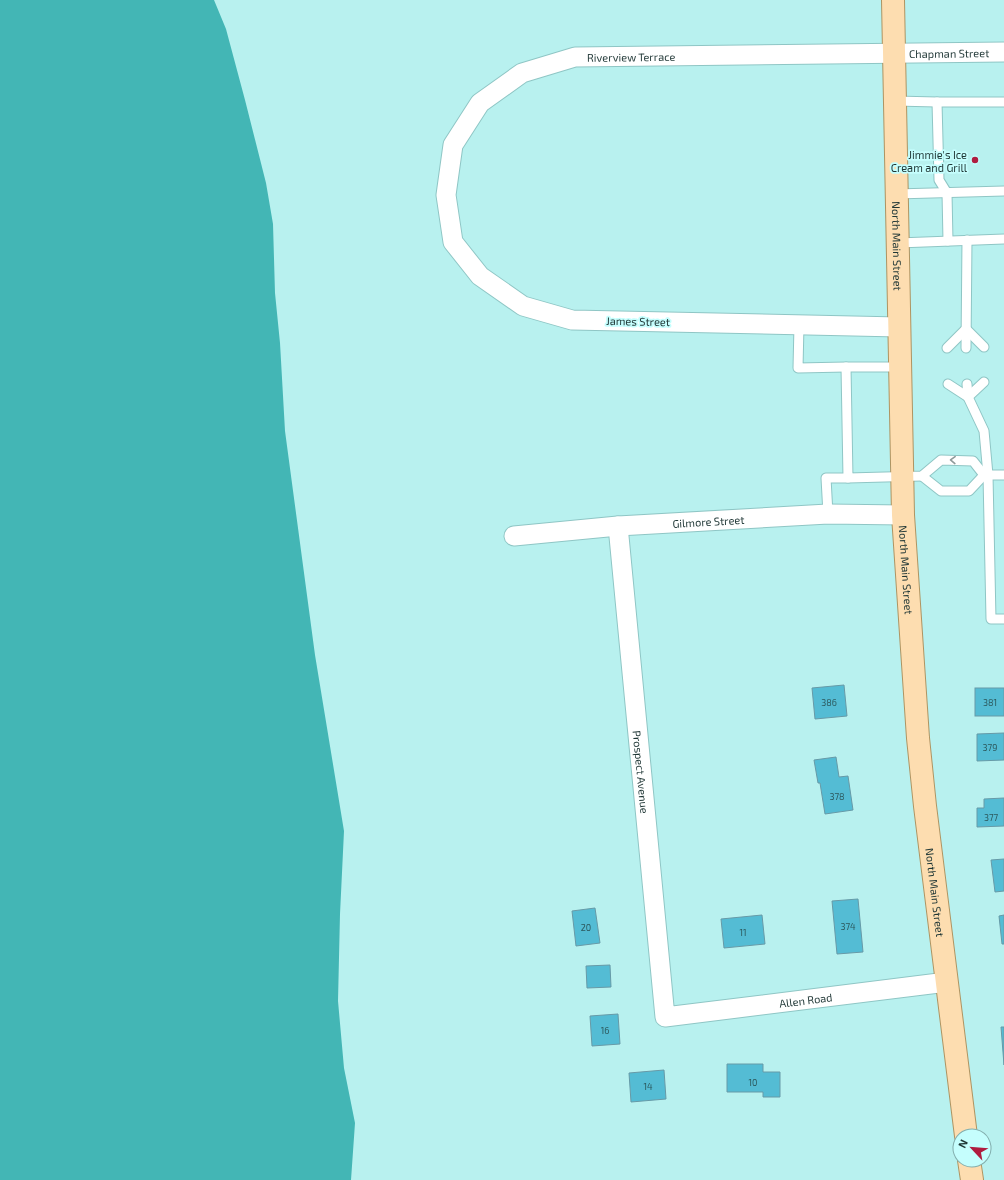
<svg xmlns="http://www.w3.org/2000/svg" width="1004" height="1180" font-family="'Exo 2',sans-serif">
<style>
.water{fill:#43b6b5}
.building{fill:#54bcd4;stroke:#679aa7}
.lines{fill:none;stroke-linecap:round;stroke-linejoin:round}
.service-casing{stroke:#8fc6c5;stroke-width:11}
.minor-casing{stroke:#8fc6c5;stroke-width:21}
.primary-casing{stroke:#ae9462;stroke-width:24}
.service{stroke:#fff;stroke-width:9}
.minor{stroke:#fff;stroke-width:19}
.primary{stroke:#fdddb0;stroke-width:22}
.oneway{stroke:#8f9a9a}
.poi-dot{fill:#af1c3f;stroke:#c5fefd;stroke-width:1.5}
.labels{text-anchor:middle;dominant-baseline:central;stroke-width:3.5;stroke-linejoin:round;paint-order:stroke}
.number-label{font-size:9px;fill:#2c585d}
.street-label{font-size:11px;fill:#1f3635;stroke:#c5fefd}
.poi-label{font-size:11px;fill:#1f3635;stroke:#c5fefd;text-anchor:end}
</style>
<rect width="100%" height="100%" fill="#b8f1ef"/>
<path class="water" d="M0 0H214L226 29 245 100 266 183 273 224 275 293 280 343 285 431 315 655 344 831 340 914 338 1001 344 1068 355 1123 351 1180H0Z"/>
<g class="building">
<path d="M844 685 847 716 815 719 812 688Z"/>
<rect x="975" y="688" width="29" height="28"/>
<path d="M1004 733V760L977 761V734Z"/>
<path d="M836 757 839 777 848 776 853 810 825 814 820 783H818L814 760Z"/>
<path d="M1004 798V826L977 827V808H984V799Z"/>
<path d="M1004 859V891L995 892 991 860Z"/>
<path d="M858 899 863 952 837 954 832 901Z"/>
<path d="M595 908 600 943 576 946 572 911Z"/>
<path d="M762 915 765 944 724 948 721 919Z"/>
<path d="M1004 915V944H1002L999 916Z"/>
<path d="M610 965 611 987 587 988 586 966Z"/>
<path d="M618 1014 620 1044 592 1046 590 1016Z"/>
<path d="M1001 1027H1004V1065Z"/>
<path d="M727 1064H763V1072H780V1097H763V1092H727Z"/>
<path d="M664 1070 666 1099 631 1102 629 1073Z"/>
</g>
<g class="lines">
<defs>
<g id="service">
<path d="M895 101 937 102"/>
<path d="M896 194 1004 191"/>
<path d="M948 241 947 193 939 180 937 102H1004"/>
<path d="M898 243 1004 239"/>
<path d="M799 325 798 368 846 367"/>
<path d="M947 348 966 329 984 347"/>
<path d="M966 348 967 240"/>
<path d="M900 367H846L848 478 922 476 941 460 973 461 984 475"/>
<path d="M948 384 968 397 984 382"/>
<path d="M967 384 968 397 984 431 988 475 991 619H1004"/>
<path d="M922 476 941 491H969L984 475H1004"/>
<path d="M828 514 826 478H848"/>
</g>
<g id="minor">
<path id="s1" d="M899 327 572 320 523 306 480 276 453 242 446 195 453 145 480 103 522 73 575 57 1004 52"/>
<path id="s2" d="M618 526 665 1017 947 982"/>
<path id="s3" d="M514 536 618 526 828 514 903 515"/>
</g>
<g id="primary">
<path id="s4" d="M893 0 903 515 918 738 925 806 966 1136"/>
<path d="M969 1160 972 1180"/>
</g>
</defs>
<use href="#service" class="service-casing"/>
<use href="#minor" class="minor-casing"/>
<use href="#primary" class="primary-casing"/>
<use href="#service" class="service"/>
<use href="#minor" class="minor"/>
<use href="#primary" class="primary"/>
</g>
<defs><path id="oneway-chevron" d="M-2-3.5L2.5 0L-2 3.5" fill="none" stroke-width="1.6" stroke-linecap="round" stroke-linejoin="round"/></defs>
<use class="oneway" href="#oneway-chevron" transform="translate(953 460) rotate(-178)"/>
<circle class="poi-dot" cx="975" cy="160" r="4"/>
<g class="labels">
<g class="number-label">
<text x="829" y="702">386</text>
<text x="990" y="702">381</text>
<text x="990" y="747">379</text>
<text x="837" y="796">378</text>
<text x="991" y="817">377</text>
<text x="848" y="926">374</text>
<text x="586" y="927">20</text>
<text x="743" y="932">11</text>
<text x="605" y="1030">16</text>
<text x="753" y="1082">10</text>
<text x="648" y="1086">14</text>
</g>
<g class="street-label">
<text stroke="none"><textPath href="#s1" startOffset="1103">Chapman Street</textPath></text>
<text stroke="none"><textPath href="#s1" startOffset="785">Riverview Terrace</textPath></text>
<text stroke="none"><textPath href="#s4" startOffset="246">North Main Street</textPath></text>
<text transform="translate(638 321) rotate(1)">James Street</text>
<text stroke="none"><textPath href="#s3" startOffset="195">Gilmore Street</textPath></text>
<text stroke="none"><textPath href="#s4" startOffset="570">North Main Street</textPath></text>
<text stroke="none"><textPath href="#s2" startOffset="247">Prospect Avenue</textPath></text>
<text stroke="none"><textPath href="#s4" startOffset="894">North Main Street</textPath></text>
<text stroke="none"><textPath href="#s2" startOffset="635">Allen Road</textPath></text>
</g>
<g class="poi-label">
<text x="967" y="154">Jimmie's Ice<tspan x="967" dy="13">Cream and Grill</tspan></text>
</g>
</g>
<g transform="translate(972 1148) rotate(296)"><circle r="19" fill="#c5fefd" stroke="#83aead"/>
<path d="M0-3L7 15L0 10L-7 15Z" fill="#af1c3f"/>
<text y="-6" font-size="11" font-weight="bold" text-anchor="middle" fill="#1f3635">N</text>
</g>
</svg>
